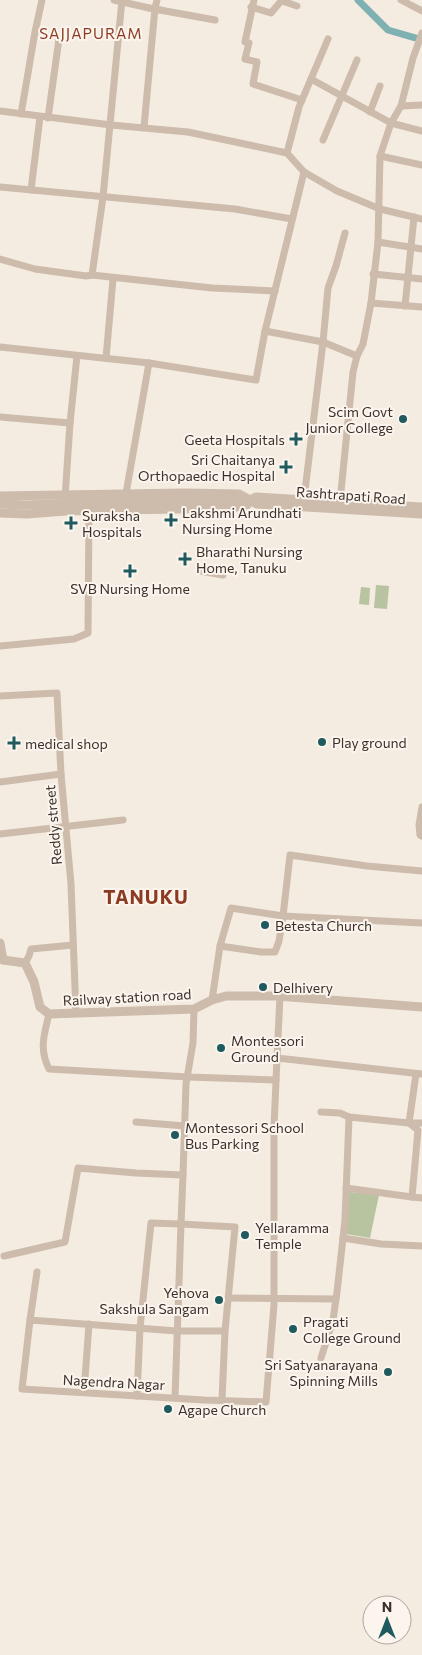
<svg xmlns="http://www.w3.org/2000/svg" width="422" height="1655" font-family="Commissioner,sans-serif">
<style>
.green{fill:#b8c4a0}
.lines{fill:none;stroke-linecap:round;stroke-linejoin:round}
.canal{stroke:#7fb0b2;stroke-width:7}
.minor{stroke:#cdbbac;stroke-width:7}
.tertiary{stroke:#cdbbac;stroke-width:9}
.minor-bridge{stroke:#cdbbac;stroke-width:7}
.poi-dot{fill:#1f5a5e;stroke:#fbf5ee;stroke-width:2}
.labels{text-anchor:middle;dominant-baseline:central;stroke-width:4;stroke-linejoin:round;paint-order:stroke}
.poi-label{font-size:14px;fill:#3b302b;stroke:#fbf5ee;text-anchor:start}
.street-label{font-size:14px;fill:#3b302b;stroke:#fbf5ee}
.neighbourhood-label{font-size:15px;letter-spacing:1px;fill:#8c3b22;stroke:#fbf5ee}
.district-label{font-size:19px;font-weight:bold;letter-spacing:1px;fill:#8c3b22;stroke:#fbf5ee}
</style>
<rect width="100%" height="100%" fill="#f4ebe1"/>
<g class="green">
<path d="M376 585 389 586 387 609 374 608Z"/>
<path d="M361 587 370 588 369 605 359 604Z"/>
<path d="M349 1192 379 1195 370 1238 346 1234Z"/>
</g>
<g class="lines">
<path class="canal" d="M358 0 388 30 422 40"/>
<g class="minor">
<path d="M114 0 149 8"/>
<path d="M254 0 245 42 249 43 245 59 257 62 253 84 302 100"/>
<path d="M401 0 422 11"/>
<path d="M282 1 297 6"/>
<path d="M251 7 271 13 282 0"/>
<path d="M160 10 215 20"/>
<path d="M311 79 391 123 422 131"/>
<path d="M401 106 422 105"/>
<path d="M0 111 111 125 188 132 287 153 304 172 337 191 380 209 422 219"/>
<path d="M370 112 380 86"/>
<path d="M21 114 35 32 42 0"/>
<path d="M48 118 59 39"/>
<path d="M144 127 155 8 157 0"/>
<path d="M323 140 357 60"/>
<path d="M287 153 299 107 328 39"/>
<path d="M380 156 422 165"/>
<path d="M0 187 235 209 292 219"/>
<path d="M31 190 40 117"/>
<path d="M378 242 422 249"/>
<path d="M0 259 35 269 86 276 92 275 212 288 275 291"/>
<path d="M373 274 422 279"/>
<path d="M92 275 103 197 122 0"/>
<path d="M371 303 422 307"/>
<path d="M405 306 414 217"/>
<path d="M265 331 323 342 357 356"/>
<path d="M0 347 149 363"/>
<path d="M106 358 113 279"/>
<path d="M0 417 70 423"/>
<path d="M65 498 70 423 77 356"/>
<path d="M125 499 149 363 256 380 265 331 304 172"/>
<path d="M304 499 323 342 328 288 336 266 345 233"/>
<path d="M340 501 353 372 357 356 363 344 371 303 378 242 380 156 391 123 401 106 413 58 422 33"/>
<path d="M200 571 223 575"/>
<path d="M0 646 74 639 88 633 89 510"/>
<path d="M0 696 57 693 61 774 71 884 76 1013"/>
<path d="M0 782 61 774"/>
<path d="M422 807 419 825 420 835 422 836"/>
<path d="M0 834 123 820"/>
<path d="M220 946 261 952H275L279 941 283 916 422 923"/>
<path d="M25 963 29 956 31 949 73 945"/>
<path d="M280 996 277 1058 422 1074"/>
<path d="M212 1000 220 946 231 908 283 916 290 855 367 866 422 871"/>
<path d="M49 1014C44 1035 39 1049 49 1069L188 1077 276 1080"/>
<path d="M321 1112 340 1113 349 1117"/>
<path d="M136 1122 185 1126"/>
<path d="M409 1123H422"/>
<path d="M183 1175 186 1084 193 1043 194 1009"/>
<path d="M346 1188 412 1197 418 1130 409 1123"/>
<path d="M412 1197 422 1198"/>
<path d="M343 1238 381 1244 422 1246"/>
<path d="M4 1256 65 1242 78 1168 136 1173 183 1175 181 1224 151 1223 140 1328 137 1396"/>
<path d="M229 1298 336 1299"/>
<path d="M30 1320 37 1272"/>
<path d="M225 1331H177L30 1320 22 1389 204 1400 266 1402 274 1305V1127L277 1058"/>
<path d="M321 1358 333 1320 337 1292 345 1220 349 1117 409 1123 416 1074"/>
<path d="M84 1392 89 1324"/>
<path d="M175 1398 181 1224 235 1227 225 1331 222 1400"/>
</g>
<g class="tertiary">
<path d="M0 496 185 493 239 494 257 504 422 514"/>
<path d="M0 504 26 505 109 502 239 500H250L256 497 422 507"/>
<path d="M0 513 27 514 65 511 231 508 247 505 249 502"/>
<path d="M0 943 3 960 25 963 34 982 40 1007 49 1014 194 1009 212 1000 226 996H277L422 1007"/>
</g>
<path class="minor-bridge" d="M149 8 160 10"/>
</g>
<g class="poi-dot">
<circle cx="403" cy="419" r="5"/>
<path d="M293.5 431.5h5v5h5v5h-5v5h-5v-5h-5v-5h5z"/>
<path d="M283.5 459.5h5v5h5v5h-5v5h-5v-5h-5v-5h5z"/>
<path d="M168.5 512.5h5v5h5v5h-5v5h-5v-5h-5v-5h5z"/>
<path d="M68.5 515.5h5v5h5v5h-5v5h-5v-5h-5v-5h5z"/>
<path d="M182.5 551.5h5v5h5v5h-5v5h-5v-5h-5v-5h5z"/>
<path d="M127.5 563.5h5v5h5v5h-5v5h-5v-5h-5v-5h5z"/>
<circle cx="322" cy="742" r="5"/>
<path d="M11.5 735.5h5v5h5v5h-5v5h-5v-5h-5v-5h5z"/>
<circle cx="265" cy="925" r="5"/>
<circle cx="263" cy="987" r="5"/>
<circle cx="221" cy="1048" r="5"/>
<circle cx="175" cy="1135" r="5"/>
<circle cx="245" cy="1235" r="5"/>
<circle cx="219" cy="1300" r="5"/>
<circle cx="293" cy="1329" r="5"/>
<circle cx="388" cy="1372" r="5"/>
<circle cx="168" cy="1409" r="5"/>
</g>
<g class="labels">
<g class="poi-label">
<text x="393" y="411" text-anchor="end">Scim Govt<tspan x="393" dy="16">Junior College</tspan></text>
<text x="285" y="439" text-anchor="end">Geeta Hospitals</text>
<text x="275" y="459" text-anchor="end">Sri Chaitanya<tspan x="275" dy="16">Orthopaedic Hospital</tspan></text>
<text x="182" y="512">Lakshmi Arundhati<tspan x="182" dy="16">Nursing Home</tspan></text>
<text x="82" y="515">Suraksha<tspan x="82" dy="16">Hospitals</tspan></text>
<text x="196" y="551">Bharathi Nursing<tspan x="196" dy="16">Home, Tanuku</tspan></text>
<text x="130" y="588" text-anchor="middle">SVB Nursing Home</text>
<text x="332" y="742">Play ground</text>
<text x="25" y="743">medical shop</text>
<text x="275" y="925">Betesta Church</text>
<text x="273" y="987">Delhivery</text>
<text x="231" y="1040">Montessori<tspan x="231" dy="16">Ground</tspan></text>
<text x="185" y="1127">Montessori School<tspan x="185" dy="16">Bus Parking</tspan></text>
<text x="255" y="1227">Yellaramma<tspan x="255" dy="16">Temple</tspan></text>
<text x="209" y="1292" text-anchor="end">Yehova<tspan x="209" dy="16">Sakshula Sangam</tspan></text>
<text x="303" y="1321">Pragati<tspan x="303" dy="16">College Ground</tspan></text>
<text x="378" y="1364" text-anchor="end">Sri Satyanarayana<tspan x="378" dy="16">Spinning Mills</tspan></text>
<text x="178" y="1409">Agape Church</text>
</g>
<g class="street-label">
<text transform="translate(351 495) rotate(4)">Rashtrapati Road</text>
<text transform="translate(53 825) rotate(-95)">Reddy street</text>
<text transform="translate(127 997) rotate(-3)">Railway station road</text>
<text transform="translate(114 1382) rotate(3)">Nagendra Nagar</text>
</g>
<g class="neighbourhood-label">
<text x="91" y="33">SAJJAPURAM</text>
</g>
<g class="district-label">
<text x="146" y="896">TANUKU</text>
</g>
</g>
<g transform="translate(387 1620)"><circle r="24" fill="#fbf5ee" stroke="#aea6a0"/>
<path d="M0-4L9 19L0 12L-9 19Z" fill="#1f5a5e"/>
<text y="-8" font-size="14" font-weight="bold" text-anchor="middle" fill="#3b302b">N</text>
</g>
</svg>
